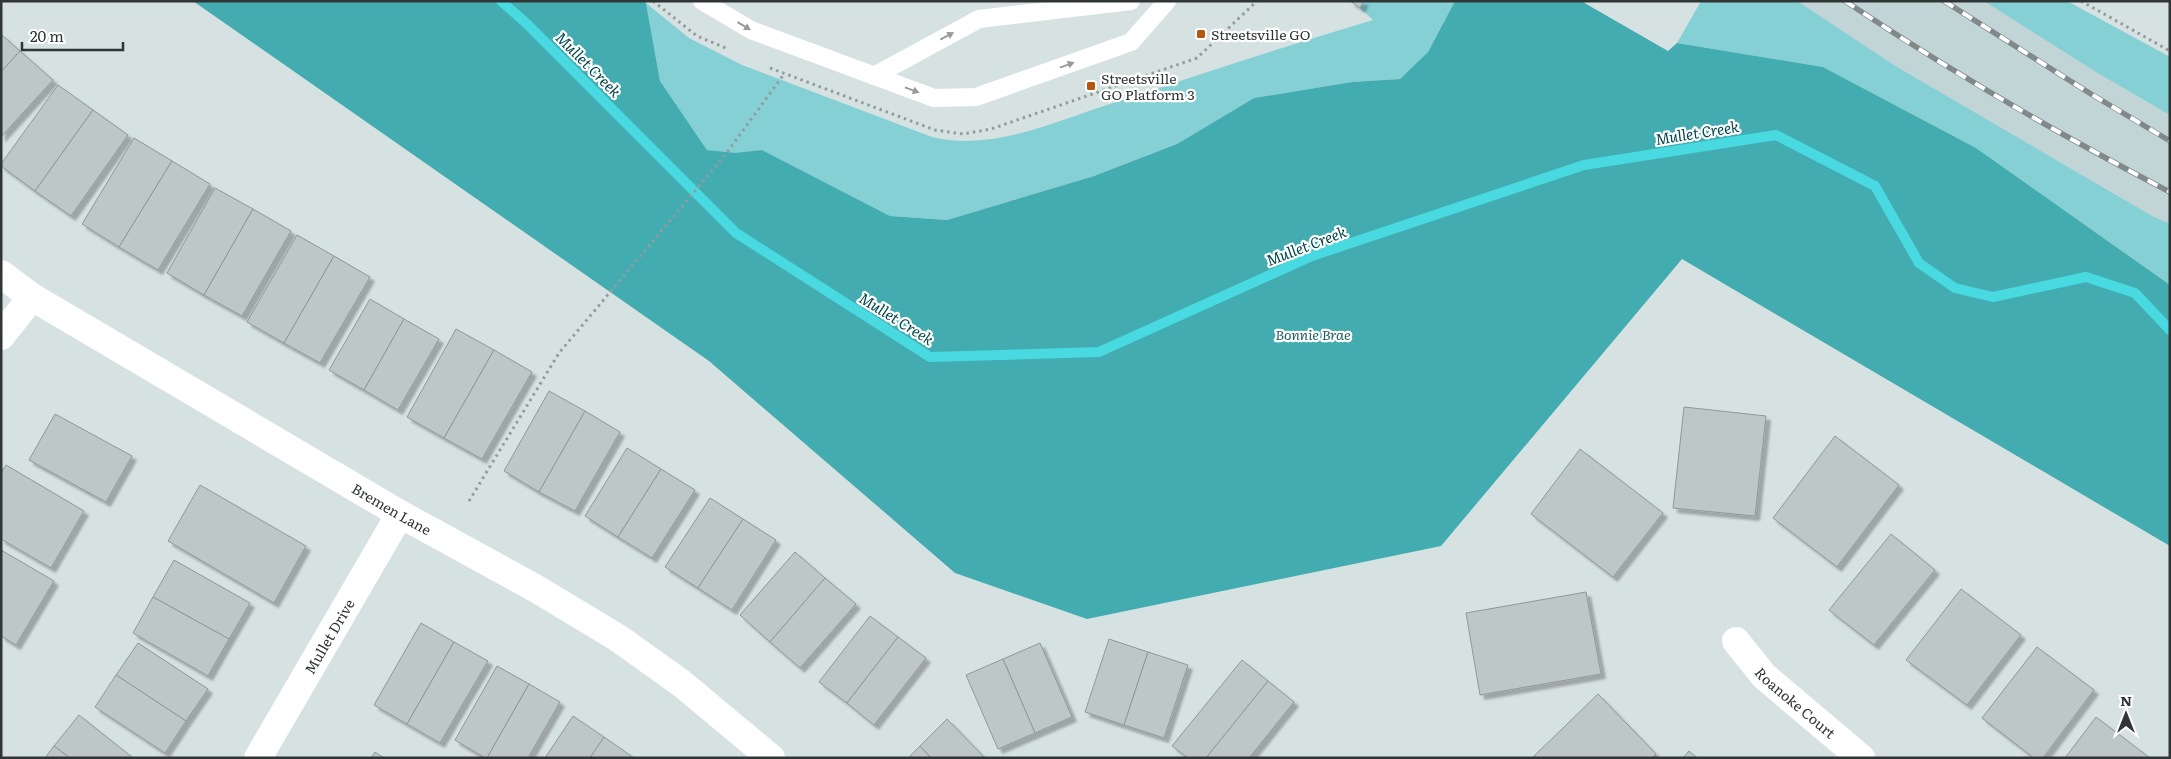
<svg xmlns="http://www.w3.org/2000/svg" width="2171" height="759" font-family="Literata,serif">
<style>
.built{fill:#c2d5d6}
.green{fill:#85d0d4}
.forest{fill:#42acb1}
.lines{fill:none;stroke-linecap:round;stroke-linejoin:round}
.stream{stroke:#49d9e0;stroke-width:10}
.building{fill:#bdc7c7;stroke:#8e9899;filter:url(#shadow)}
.path{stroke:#939c9c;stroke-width:3;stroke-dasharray:2.5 4;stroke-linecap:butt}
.service{stroke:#fff;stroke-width:18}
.minor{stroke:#fff;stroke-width:28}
.rail-casing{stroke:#81898a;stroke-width:5.5}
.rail{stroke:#fff;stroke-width:4;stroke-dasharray:11;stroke-linecap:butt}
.oneway{fill:#989a9a}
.poi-dot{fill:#b6570e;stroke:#fff;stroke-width:2}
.labels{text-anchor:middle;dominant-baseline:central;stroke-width:4.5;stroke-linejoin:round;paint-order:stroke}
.poi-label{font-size:14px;fill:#303535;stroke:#fff;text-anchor:start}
.park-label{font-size:14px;font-style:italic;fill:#225d60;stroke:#fff}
.street-label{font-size:14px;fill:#303535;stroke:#fff}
.water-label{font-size:15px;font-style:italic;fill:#014549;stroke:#fff}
</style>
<defs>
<filter id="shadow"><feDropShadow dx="4.5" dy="4.5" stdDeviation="1" flood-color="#0004"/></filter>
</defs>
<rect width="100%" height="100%" fill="#d6e1e2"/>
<path class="built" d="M1701 1H2067L2170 57V285L1976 148Z"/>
<g class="green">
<path d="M1364 1H1455L1428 52 1400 79 1352 82 1254 98 1177 144 1094 176 947 220 890 216 762 150 735 154 707 150 660 81 646 3 689 38 742 65 932 137C994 152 1058 120 1116 102 1201 74 1286 46 1373 20L1360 8Z"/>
<path d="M1701 1H1797L1897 67 2152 216 2170 224V285L1976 148 1823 67 1677 43Z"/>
<path d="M1984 1H2067L2170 57V115L2096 72Z"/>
</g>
<path class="forest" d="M193 1H644L646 3 660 81 707 150 735 153 762 150 890 216 947 220 1094 176 1177 144 1254 98 1352 82 1400 79 1428 52 1455 1H1581L1668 51 1677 43 1823 67 1976 148 2170 285V546L1682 259 1441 546 1087 619 955 573 709 361Z"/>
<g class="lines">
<path class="stream" d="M501 1 526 23 736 233 930 357 1099 352 1312 256 1584 165 1776 135 1875 186 1919 263 1955 288 1993 297 2086 277 2135 293 2170 330"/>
</g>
<g class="building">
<path d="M1350 1H1364L1360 8Z"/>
<path d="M1 34 20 51 1 72Z"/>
<path d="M20 51 53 80 1 137V72Z"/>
<path d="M58 85 93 110 35 191 1 166V164Z"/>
<path d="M93 110 128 135 71 216 35 191Z"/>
<path d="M134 138 172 161 119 247 82 224Z"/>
<path d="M172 161 210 184 158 270 119 247Z"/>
<path d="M215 188 253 209 204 295 167 273Z"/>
<path d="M253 209 291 231 242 316 204 295Z"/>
<path d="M297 235 334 256 284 343 247 322Z"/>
<path d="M334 256 370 277 320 363 284 343Z"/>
<path d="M370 299 404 319 364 390 329 370Z"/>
<path d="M404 319 439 339 398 410 364 390Z"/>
<path d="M456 329 494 350 444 438 407 417Z"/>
<path d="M494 350 532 372 482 459 444 438Z"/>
<path d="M549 391 585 411 539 492 504 471Z"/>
<path d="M1684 407 1766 416 1755 516 1673 508Z"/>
<path d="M585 411 620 432 575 511 539 492Z"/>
<path d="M55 414 132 456 106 502 29 460Z"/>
<path d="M1835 436 1899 485 1837 567 1773 518Z"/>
<path d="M627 448 661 469 618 537 585 516Z"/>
<path d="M1580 449 1663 513 1613 577 1531 514Z"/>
<path d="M6 465 84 511 51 568 1 539V473Z"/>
<path d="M661 469 695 490 652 558 618 537Z"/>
<path d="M200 485 306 546 274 603 168 541Z"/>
<path d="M710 498 743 519 698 588 665 567Z"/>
<path d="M743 519 776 540 732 610 698 588Z"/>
<path d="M1891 534 1935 570 1874 645 1829 610Z"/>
<path d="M1 550 54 581 16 645 1 636Z"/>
<path d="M795 552 825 578 770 642 740 615Z"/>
<path d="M174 560 250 603 229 639 153 597Z"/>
<path d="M825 578 856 604 800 668 770 642Z"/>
<path d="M1961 589 2021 635 1967 705 1906 660Z"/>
<path d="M1586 592 1601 674 1480 695 1466 613Z"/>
<path d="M153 597 229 639 208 676 133 633Z"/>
<path d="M870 616 898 637 847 703 819 682Z"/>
<path d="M421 623 454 642 407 724 374 705Z"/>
<path d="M898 637 926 658 874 725 847 703Z"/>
<path d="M1109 639 1148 652 1124 725 1085 712Z"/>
<path d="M454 642 488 661 440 743 407 724Z"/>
<path d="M138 643 208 689 186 721 116 675Z"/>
<path d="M1040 643 1072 717 1035 733 1003 659Z"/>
<path d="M2037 647 2094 690 2043 758H2034L1982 718Z"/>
<path d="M1148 652 1188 665 1164 738 1124 725Z"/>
<path d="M1003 659 1035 733 998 749 966 675Z"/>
<path d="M1242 660 1268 681 1206 758H1188L1172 746Z"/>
<path d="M497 666 529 684 487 758H485L455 740Z"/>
<path d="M116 675 186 721 165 753 95 707Z"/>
<path d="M1268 681 1294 702 1249 758H1206Z"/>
<path d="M529 684 560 702 528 758H487Z"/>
<path d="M1598 694 1656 754 1652 758H1532Z"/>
<path d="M79 715 133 758H70L54 746Z"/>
<path d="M573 716 604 737 590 758H545Z"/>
<path d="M2096 717 2150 758H2065Z"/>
<path d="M947 719 985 758H931L920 746Z"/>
<path d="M604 737 634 758H590Z"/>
<path d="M54 746 70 758H45Z"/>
<path d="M920 746 931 758H908Z"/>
<path d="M1689 751 1697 758H1683Z"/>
<path d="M375 752 384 758H371Z"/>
</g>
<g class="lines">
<g class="path">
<path d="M653 1 697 36 728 49"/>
<path d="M2081 1 2170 51"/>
<path d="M770 68 935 130 963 134 991 129 1197 58 1257 1"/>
<path d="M469 501 559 353 726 154 784 74"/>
</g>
<g class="service">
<path d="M702 1 751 30 934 98 976 97 1131 42 1167 1"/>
<path d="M874 76 979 19 1131 1"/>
</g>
<g class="minor">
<path id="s1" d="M1 274 32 297 400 514 535 588 618 638 681 683 771 758"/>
<path d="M1 336 32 297"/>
<path id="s2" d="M1736 641 1764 676 1861 758"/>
<path id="s3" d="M258 758 400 514"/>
</g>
<defs>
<g id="rail">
<path d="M1845 1C1950 71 2058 134 2170 192"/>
<path d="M1944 1 2091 94 2170 141"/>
</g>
</defs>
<use href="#rail" class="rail-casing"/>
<use href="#rail" class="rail"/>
</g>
<defs><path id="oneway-solid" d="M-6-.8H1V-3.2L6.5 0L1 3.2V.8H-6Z" transform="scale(1.25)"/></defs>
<g class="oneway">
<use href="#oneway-solid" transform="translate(744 26) rotate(31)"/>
<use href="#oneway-solid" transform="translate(947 36) rotate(-28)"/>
<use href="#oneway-solid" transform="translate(1067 65) rotate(-20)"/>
<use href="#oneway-solid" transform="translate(912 90) rotate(20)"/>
</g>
<g class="poi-dot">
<rect x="1196" y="29" width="10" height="10" rx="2.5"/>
<rect x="1086" y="81" width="10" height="10" rx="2.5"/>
</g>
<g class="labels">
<g class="poi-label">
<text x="1211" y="34">Streetsville GO</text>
<text x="1101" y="78">Streetsville<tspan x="1101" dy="16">GO Platform 3</tspan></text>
</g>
<g class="park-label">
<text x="1313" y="334">Bonnie Brae</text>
</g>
<g class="street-label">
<text stroke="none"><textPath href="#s1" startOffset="456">Bremen Lane</textPath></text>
<text stroke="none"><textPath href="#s3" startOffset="141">Mullet Drive</textPath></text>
<text stroke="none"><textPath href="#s2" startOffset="86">Roanoke Court</textPath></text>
</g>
<g class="water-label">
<text transform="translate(589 64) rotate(45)">Mullet Creek</text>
<text transform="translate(1697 132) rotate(-9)">Mullet Creek</text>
<text transform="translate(1306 245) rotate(-21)">Mullet Creek</text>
<text transform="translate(897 318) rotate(32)">Mullet Creek</text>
</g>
</g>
<rect width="2171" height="759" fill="none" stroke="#303535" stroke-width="5"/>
<g transform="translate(2126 714)" stroke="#ffffff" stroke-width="4" paint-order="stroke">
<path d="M0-4L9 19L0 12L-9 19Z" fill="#303535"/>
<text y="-8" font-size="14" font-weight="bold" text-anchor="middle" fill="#303535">N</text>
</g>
<path d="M22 42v8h101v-8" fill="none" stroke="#303535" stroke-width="2.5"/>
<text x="30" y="42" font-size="15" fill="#303535" stroke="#ffffff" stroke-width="4" paint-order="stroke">20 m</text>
</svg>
